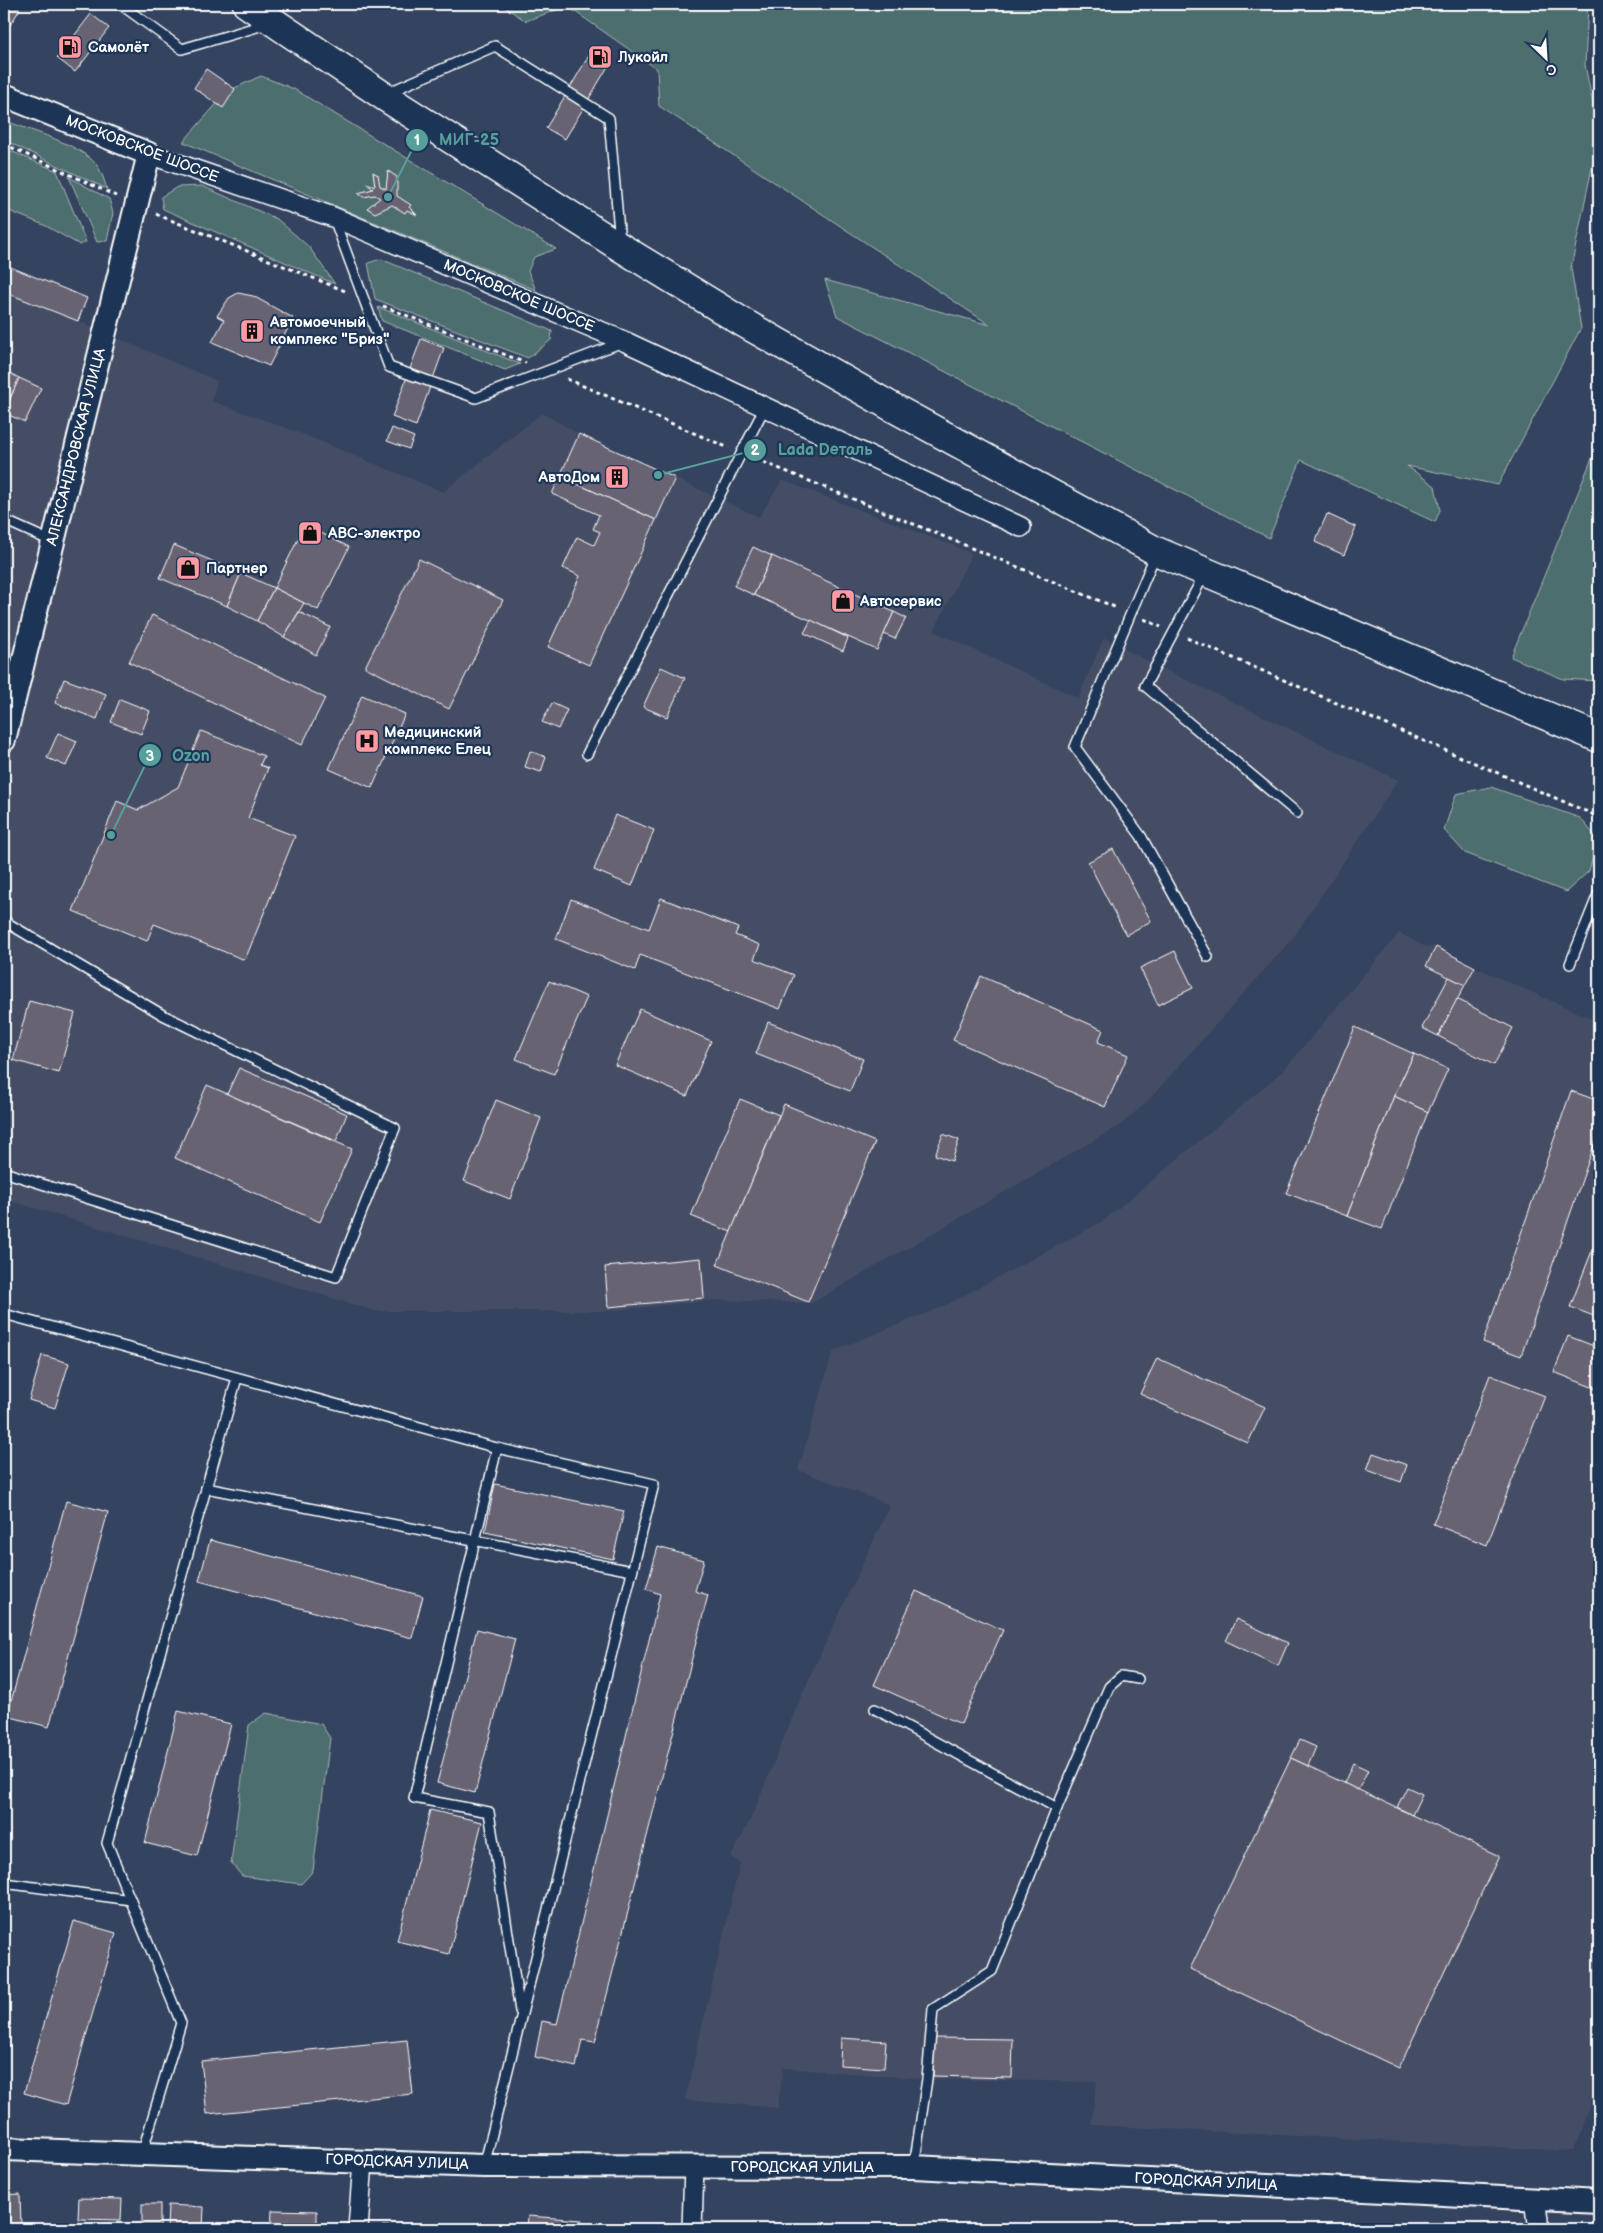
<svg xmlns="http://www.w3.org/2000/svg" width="1603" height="2233" font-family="'Balsamiq Sans',sans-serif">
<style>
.built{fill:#444d65}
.green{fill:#4e6e6e;stroke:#a6b6b6}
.building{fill:#686473;stroke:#fff}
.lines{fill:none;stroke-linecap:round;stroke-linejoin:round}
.service-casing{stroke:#fff;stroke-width:12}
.minor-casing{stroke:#fff;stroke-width:22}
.tertiary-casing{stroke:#fff;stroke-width:26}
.primary-casing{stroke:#fff;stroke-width:31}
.path{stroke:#fff;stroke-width:3;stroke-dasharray:4 4;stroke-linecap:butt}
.service{stroke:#1d3557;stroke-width:9}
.minor{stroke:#1d3557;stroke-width:19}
.tertiary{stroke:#1d3557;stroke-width:22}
.primary{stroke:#1d3557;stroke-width:28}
.labels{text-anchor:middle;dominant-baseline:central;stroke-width:4.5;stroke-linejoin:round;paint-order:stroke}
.poi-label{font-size:15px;font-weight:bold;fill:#fff;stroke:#1d3557;text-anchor:start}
.street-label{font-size:15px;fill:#fff;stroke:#1d3557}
.leader{fill:none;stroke:#579f9a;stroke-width:2}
.callout-dot{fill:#579f9a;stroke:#1d3557;stroke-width:2}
.mark-label{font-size:15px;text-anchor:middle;font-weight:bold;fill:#fff}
.callout-label{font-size:16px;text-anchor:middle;font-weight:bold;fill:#579f9a;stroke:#1d3557;stroke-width:4.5;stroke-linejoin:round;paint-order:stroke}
</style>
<rect width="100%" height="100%" fill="#34435f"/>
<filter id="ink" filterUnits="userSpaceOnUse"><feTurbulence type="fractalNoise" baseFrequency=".02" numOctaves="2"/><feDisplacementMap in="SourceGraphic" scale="10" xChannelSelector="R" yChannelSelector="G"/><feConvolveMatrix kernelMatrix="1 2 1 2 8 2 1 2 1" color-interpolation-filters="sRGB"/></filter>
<g filter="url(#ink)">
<g class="built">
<path d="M4 264 87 298 78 321 217 381 212 401 300 433 443 492 542 413 579 434 759 517 782 480 972 553 934 631 1078 698 1104 638 1161 668 1398 780 1293 938 1146 1103 1119 1126 812 1303 715 1300 607 1311H375L4 1199Z"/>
<path d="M1399 933 1426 947H1436L1475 967 1599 1022V2075L1574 2151 1091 2125 1097 2082 927 2079 783 2068 778 2108 685 2100 740 1863 731 1857 751 1818 802 1694 890 1505 798 1470 833 1351 946 1305 1103 1221 1283 1071Z"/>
</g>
<g class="green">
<path d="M500 4H1588L1585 65 1599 134 1571 268 1581 328 1498 485 1407 466 1435 486 1440 510 1435 522 1301 460 1269 538 837 316 825 280 990 325 659 106 657 69 567 6 526 21Z"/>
<path d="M261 76 294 89 556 249 534 257 528 271 536 290 183 142 228 91Z"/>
<path d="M4 120C30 131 78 143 96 164 102 172 104 180 107 189L4 140Z"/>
<path d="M4 148 57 171 86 242 80 245 44 225 4 209Z"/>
<path d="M69 177 109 199 113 213 107 241 97 242Z"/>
<path d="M202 186 277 219 309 247 335 284 163 209 161 197 177 187Z"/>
<path d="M381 259 552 331 551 340 528 358 375 299 368 263Z"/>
<path d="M378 307 520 364 505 370 382 321Z"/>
<path d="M1599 441V614L1593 636 1599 640V681L1563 679 1511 657Z"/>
<path d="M1491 787 1580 818 1598 839 1589 871 1566 892 1465 853 1444 830 1456 794Z"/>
<path d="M266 1713 321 1724 330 1738 313 1871 301 1884 242 1876 231 1863 249 1725Z"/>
</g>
<g class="building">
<path d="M4 4H12L20 9 5 33Z"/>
<path d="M91 14 109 28 75 72 57 58Z"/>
<path d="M594 47 613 58 565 139 546 128Z"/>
<path d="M206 69 235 89 223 108 194 88Z"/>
<path d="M388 171 397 177V196L411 205 409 207 417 215 407 210 405 213 392 205 375 213 367 208 380 198 375 195 363 197 358 193 373 189 366 183 375 186 373 172 378 175 380 186 386 189Z"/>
<path d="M8 266 87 298 78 321 4 292V278Z"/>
<path d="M238 293 253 296 293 318 269 366 212 342 224 320 217 316 229 298Z"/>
<path d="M421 339 444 348 416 426 392 417Z"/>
<path d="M4 370 19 378 4 412Z"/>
<path d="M19 378 41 388 25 422 4 413Z"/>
<path d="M392 428 414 437 409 449 387 441Z"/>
<path d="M579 434 675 478 656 520 560 476Z"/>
<path d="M560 476 656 520 589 665 548 647 580 576 563 568 577 537 594 545 600 532 593 529 599 515 552 494Z"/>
<path d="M1327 514 1356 527 1344 555 1315 542Z"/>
<path d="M305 525 349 547 318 610 274 588Z"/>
<path d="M174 545 241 573 227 606 160 578Z"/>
<path d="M753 547 772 556 754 595 734 586Z"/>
<path d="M772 556 894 612 877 650 754 595Z"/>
<path d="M419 559 503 600 449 709 365 667Z"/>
<path d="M241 573 274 588 257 621 227 606Z"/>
<path d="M274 588 304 603 284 637 257 621Z"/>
<path d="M299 612 330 627 316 655 284 637Z"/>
<path d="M894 612 906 618 895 639 884 634Z"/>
<path d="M152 615 325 698 302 745 129 662Z"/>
<path d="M811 620 848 638 843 651 804 633Z"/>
<path d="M661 667 685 678 667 717 643 707Z"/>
<path d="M64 679 106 694 97 719 55 703Z"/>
<path d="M362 695 405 714 372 788 329 769Z"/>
<path d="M120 699 150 711 141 734 111 722Z"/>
<path d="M552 703 567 710 558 729 542 722Z"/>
<path d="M201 731 264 756 260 765 268 768 248 818 295 836 245 960 154 924 147 941 73 911 117 801 138 810 178 787Z"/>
<path d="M58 733 77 741 66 766 47 758Z"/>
<path d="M530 751 546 757 541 772 525 767Z"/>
<path d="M615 815 654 830 632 886 594 870Z"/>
<path d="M1113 849 1151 921 1126 935 1088 862Z"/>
<path d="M661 898 738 928 735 935 760 945 754 959 794 975 780 1009 640 955 635 970 556 939 571 899 649 929Z"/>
<path d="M1436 947 1475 967 1465 985 1426 966Z"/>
<path d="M1175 951 1193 988 1158 1005 1140 968Z"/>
<path d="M981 976 1103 1030 1098 1042 1128 1055 1105 1107 953 1040Z"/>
<path d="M1449 977 1465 985 1438 1036 1422 1028Z"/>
<path d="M549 981 587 997 554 1074 516 1059Z"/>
<path d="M1457 999 1513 1028 1494 1065 1438 1036Z"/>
<path d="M29 1001 75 1013 59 1073 13 1060Z"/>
<path d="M640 1009 711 1041 687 1096 615 1065Z"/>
<path d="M768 1022 863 1059 850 1091 756 1054Z"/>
<path d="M1355 1027 1414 1054 1394 1096 1347 1216 1286 1193Z"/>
<path d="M1414 1054 1448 1069 1428 1112 1394 1096Z"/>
<path d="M239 1068 347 1114 336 1141 227 1094Z"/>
<path d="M207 1085 352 1149 320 1222 175 1158Z"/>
<path d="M1571 1091 1599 1101V1131L1521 1356 1483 1342Z"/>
<path d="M1394 1096 1428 1112 1382 1229 1347 1216Z"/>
<path d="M740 1099 779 1115 731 1232 691 1216Z"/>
<path d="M496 1100 541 1118 510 1199 464 1181Z"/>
<path d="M784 1104 875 1142 808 1302 717 1265Z"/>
<path d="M943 1134 959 1140 952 1161 935 1155Z"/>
<path d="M1599 1233V1318L1570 1307Z"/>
<path d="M701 1258 704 1298 608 1307 605 1267Z"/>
<path d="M1568 1336 1599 1348V1390L1554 1372Z"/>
<path d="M42 1355 69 1363 55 1408 29 1400Z"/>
<path d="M1157 1358 1265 1407 1248 1443 1140 1394Z"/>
<path d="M1490 1375 1545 1396 1487 1545 1433 1524Z"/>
<path d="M1373 1453 1407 1465 1401 1482 1367 1470Z"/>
<path d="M495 1484 624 1511 613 1559 485 1532Z"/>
<path d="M66 1501 108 1512 49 1727 7 1716Z"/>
<path d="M210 1540 423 1596 412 1638 199 1581Z"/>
<path d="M658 1547 704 1560 695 1591 708 1595 595 2042 582 2040 576 2067 535 2057 542 2021 557 2024 660 1594 646 1589Z"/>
<path d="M916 1591 1003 1630 961 1724 874 1685Z"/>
<path d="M1236 1619 1288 1643 1278 1666 1226 1641Z"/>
<path d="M477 1629 515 1639 475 1793 437 1783Z"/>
<path d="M178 1711 231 1724 197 1856 145 1843Z"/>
<path d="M1300 1740 1316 1747 1308 1766 1291 1758Z"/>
<path d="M1291 1758 1499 1856 1399 2068 1190 1969Z"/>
<path d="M1353 1763 1368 1770 1358 1790 1344 1783Z"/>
<path d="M1407 1787 1422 1794 1412 1815 1397 1807Z"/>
<path d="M430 1810 482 1822 449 1954 397 1941Z"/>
<path d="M74 1921 116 1933 66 2105 24 2093Z"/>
<path d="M841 2038 886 2041 884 2068 840 2065Z"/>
<path d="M934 2038 1013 2039 1012 2078 933 2076Z"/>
<path d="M407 2040 413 2094 207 2114 201 2061Z"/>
<path d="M20 2194 21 2227 4 2228V2195Z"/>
<path d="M79 2198 122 2199 121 2220 78 2219Z"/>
<rect x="142" y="2204" width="18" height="25"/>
<path d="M168 2205 204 2207 203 2229H167Z"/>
<path d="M272 2210 317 2211V2229H271Z"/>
<path d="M528 2216 582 2220V2229H527Z"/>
<path d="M383 2226 427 2229H382Z"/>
</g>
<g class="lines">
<defs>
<g id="service">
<path d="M120 4 182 49 267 24"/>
<path d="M387 93 495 46 609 118 620 242"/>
<path d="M334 219 389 367 476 398 623 342"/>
<path d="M4 520 53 542"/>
<path d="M1156 553 1075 747 1141 836 1208 957"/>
<path d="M1204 575 1145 686 1297 813"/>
<path d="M587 754 766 405"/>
<path d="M4 921 163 1015 395 1128 336 1277 4 1172"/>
<path d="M1570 964 1599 892"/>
<path d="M4 1314 497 1448 654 1484 484 2166"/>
<path d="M497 1448 414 1798 489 1812 520 2011"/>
<path d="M206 1488 632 1571"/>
<path d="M875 1709 1057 1808"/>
<path d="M4 1883 131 1900"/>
<path d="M142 2153 181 2023 107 1843 237 1378"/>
<path d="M914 2167 927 2079 933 2009 992 1971 1057 1808 1109 1687 1121 1676 1138 1679"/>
</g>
<g id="minor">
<path d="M149 154 333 217 626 342 1021 527"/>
<path d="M1535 2198 1539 2229"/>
<path d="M358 2229 363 2161"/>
<path d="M692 2229 694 2166"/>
</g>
<g id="tertiary">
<path d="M4 95 149 154 4 740"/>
<path d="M4 2149 484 2166 914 2167 1599 2202"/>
</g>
<path id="primary" d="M247 4 382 95 620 247 744 323 892 407 1156 551 1599 738"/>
</defs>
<use href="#service" class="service-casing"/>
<use href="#minor" class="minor-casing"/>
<use href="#tertiary" class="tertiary-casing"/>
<use href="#primary" class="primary-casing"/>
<g class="path">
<path d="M4 144 116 196"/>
<path d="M156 214 345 291"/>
<path d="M383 306 526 363"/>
<path d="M567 379 729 448"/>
<path d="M756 459 1117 608"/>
<path d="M1144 619 1161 627"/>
<path d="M1187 638 1599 817"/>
</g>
<use href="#service" class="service"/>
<use href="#minor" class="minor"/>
<use href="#tertiary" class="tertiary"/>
<use href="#primary" class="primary"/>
</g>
</g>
<defs>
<symbol id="fuel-square" viewBox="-11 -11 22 22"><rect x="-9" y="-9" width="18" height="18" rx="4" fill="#ff9aa2" stroke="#1d3557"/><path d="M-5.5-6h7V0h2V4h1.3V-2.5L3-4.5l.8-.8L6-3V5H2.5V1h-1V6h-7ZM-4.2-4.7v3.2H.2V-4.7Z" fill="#111"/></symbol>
<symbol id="building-square" viewBox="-11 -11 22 22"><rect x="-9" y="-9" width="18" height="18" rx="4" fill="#ff9aa2" stroke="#1d3557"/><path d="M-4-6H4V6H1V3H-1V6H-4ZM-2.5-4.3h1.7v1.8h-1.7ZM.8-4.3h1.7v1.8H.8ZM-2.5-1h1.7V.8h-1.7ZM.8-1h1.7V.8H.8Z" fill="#111"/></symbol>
<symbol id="shop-square" viewBox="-11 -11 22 22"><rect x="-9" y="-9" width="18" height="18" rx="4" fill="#ff9aa2" stroke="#1d3557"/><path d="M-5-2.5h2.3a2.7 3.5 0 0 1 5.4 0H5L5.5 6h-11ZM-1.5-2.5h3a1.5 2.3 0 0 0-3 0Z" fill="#111"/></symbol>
<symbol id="hospital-square" viewBox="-11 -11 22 22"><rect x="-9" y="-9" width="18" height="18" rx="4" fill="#ff9aa2" stroke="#1d3557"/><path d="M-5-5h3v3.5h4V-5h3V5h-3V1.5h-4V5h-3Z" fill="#111"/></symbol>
</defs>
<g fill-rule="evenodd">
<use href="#fuel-square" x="56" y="33" width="28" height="28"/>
<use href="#fuel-square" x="586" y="43" width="28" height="28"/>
<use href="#building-square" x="238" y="317" width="28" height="28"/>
<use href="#building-square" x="603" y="463" width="28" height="28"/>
<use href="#shop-square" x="296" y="519" width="28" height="28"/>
<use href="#shop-square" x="174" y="554" width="28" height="28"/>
<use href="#shop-square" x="829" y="587" width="28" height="28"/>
<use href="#hospital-square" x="353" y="727" width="28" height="28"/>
</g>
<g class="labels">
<g class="poi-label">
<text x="88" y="47">Самолёт</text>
<text x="618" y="57">Лукойл</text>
<text x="270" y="322">Автомоечный<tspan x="270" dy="17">комплекс "Бриз"</tspan></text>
<text x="600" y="477" text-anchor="end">АвтоДом</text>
<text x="328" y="533">АВС-электро</text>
<text x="206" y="568">Партнер</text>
<text x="860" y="601">Автосервис</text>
<text x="384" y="732">Медицинский<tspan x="384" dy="17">комплекс Елец</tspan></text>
</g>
<g class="street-label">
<text transform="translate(142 149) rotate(21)">МОСКОВСКОЕ ШОССЕ</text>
<text transform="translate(519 296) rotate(23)">МОСКОВСКОЕ ШОССЕ</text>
<text transform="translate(76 447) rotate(-76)">АЛЕКСАНДРОВСКАЯ УЛИЦА</text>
<text transform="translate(397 2162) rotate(2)">ГОРОДСКАЯ УЛИЦА</text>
<text x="802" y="2167">ГОРОДСКАЯ УЛИЦА</text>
<text transform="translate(1206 2182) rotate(3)">ГОРОДСКАЯ УЛИЦА</text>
</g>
</g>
<path class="leader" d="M388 197L417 140M658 475L755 450M111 835L150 755"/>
<g class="callout-dot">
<circle cx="388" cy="197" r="5"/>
<circle cx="658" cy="475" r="5"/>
<circle cx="111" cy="835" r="5"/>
<circle cx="417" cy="140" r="12"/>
<circle cx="755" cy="450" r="12"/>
<circle cx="150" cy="755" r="12"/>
</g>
<g class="mark-label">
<text x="417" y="145">1</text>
<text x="755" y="455">2</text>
<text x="150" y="761">3</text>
</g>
<g class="callout-label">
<text x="469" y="145">МИГ-25</text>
<text x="825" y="455">Lada Dеталь</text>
<text x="191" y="761">Ozon</text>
</g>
<rect width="1603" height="2233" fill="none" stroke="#1d3557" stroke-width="20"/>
<rect x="10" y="10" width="1583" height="2213" fill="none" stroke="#fff" stroke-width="2" filter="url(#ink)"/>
<g transform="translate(1546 58) rotate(155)" stroke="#1d3557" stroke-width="4" paint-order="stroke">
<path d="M0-4L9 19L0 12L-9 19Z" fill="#ffffff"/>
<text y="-8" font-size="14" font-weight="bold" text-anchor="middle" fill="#ffffff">С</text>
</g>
</svg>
